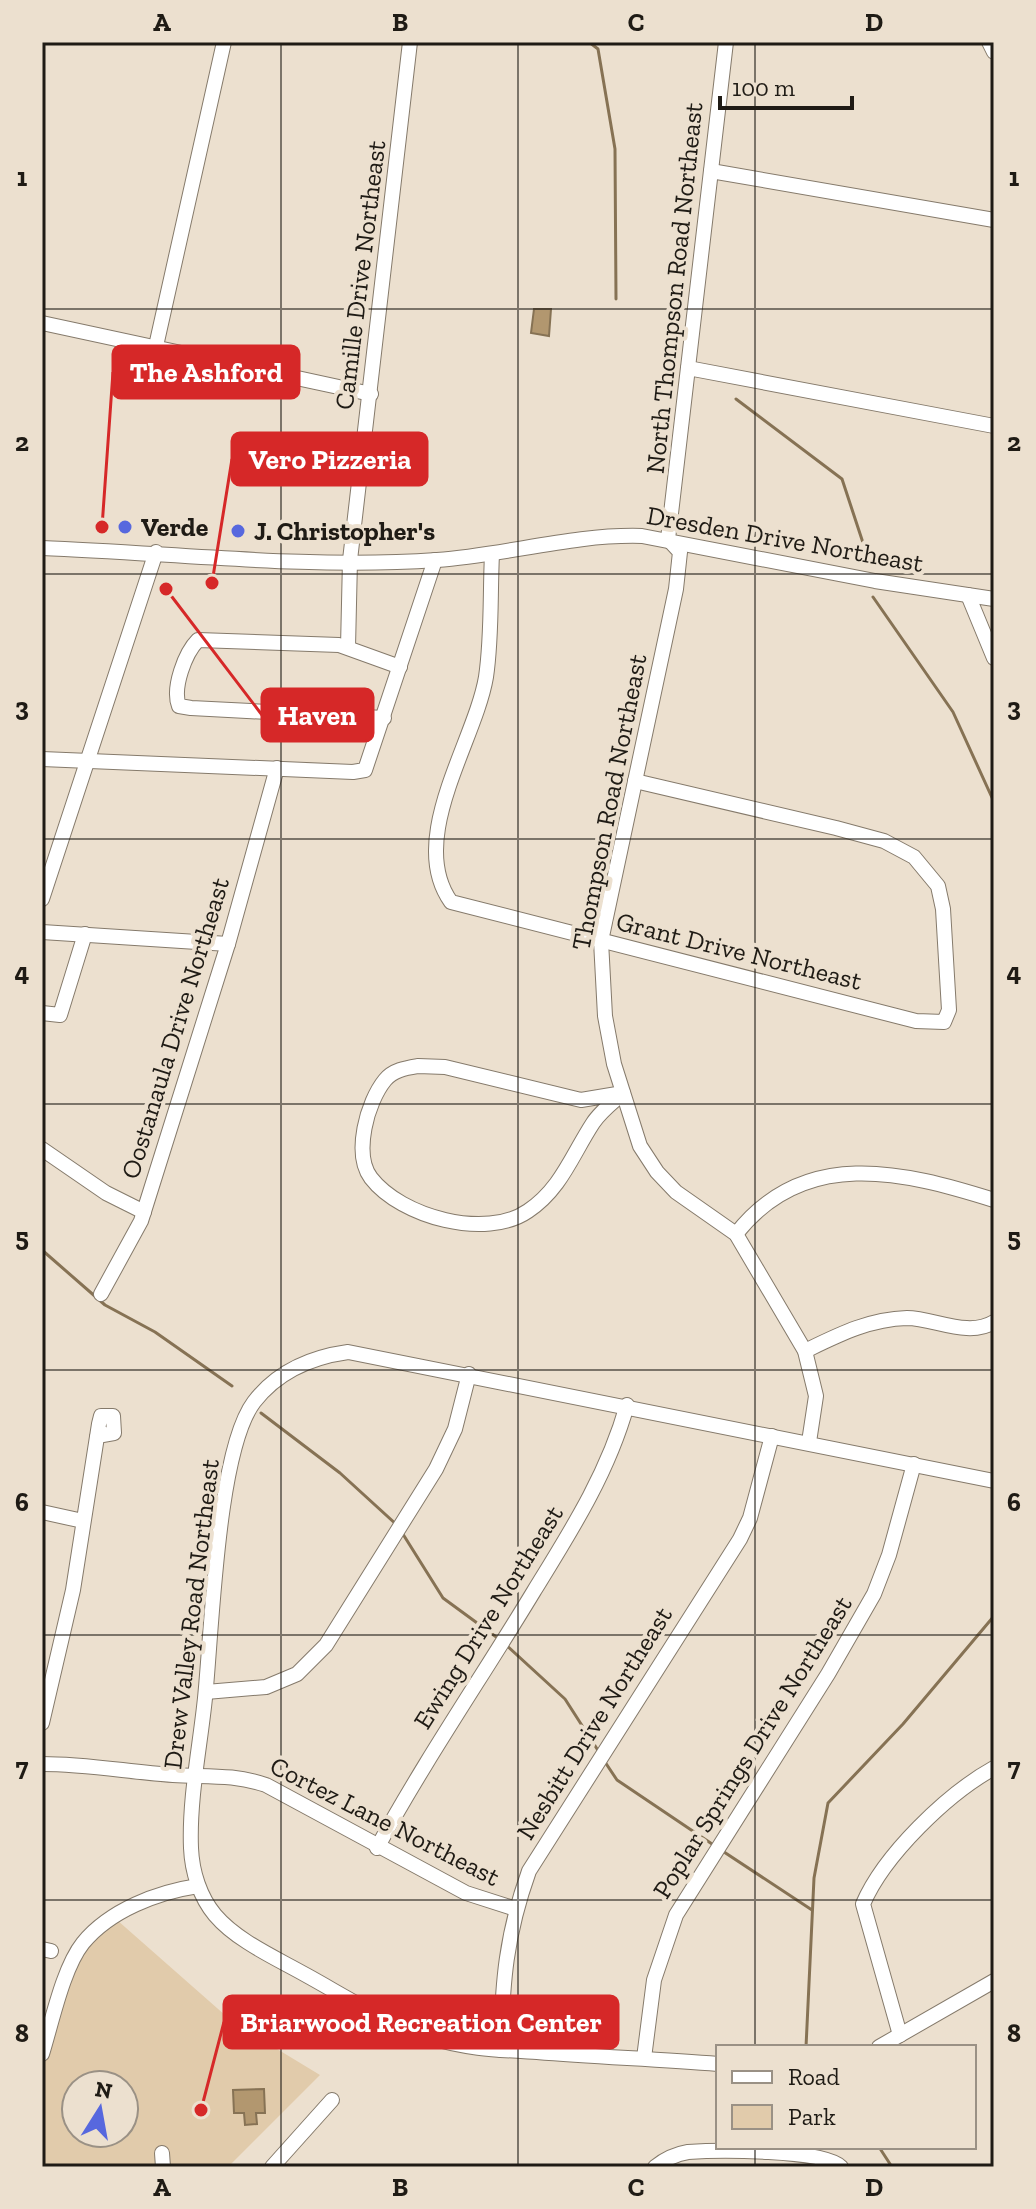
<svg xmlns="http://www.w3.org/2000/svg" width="1036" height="2209" font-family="'Zilla Slab',serif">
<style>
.green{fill:#e1cbab;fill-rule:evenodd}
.water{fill:#b2976f;stroke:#867254;stroke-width:2}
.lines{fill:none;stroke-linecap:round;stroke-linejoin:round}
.stream{stroke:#867254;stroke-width:3}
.minor-casing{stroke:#857a6b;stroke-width:16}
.minor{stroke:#fff;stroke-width:14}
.grid{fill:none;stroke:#1f1b15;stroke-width:2;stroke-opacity:0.55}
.poi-dot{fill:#5768de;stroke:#ece0cf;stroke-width:3}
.labels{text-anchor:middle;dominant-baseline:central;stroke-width:8;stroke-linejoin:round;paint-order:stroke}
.street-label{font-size:26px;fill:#1f1b15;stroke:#ece0cf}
.poi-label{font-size:26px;font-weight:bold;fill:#1f1b15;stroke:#ece0cf;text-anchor:start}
.leader{fill:none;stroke:#d62828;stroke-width:3}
.callout-dot{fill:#d62828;stroke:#ece0cf;stroke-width:3}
.callout{fill:#d62828;stroke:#d62828;stroke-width:3}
.callout-label{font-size:28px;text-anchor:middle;font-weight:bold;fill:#fff}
.neatline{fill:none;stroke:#1f1b15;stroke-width:3}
.grid-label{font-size:26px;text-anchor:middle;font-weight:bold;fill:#1f1b15}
</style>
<rect width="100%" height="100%" fill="#ece0cf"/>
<path class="green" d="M117 1920 234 2023 320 2075 228 2167H42V2066L77 1948ZM76 2085H124V2133H76Z"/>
<g class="water">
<path d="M534 309H551L549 336 531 333Z"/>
<path d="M264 2089 265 2113H256L257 2124 245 2125 244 2113H234L233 2090Z"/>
</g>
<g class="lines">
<g class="stream">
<path d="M589 42 598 49 615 149 616 299"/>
<path d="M736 399 842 479 868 558"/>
<path d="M873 597 953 712 994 802"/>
<path d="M42 1250 105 1305 155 1332 232 1386"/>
<path d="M261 1413 340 1473 397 1525"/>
<path d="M401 1531 443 1598 499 1639"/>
<path d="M505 1644 565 1699 599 1752"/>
<path d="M605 1762 617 1780 715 1846"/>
<path d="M721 1850 812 1910"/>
<path d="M806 2047 814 1878 828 1803 903 1724 994 1616"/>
<path d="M879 2147 892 2167"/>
</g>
<defs>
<g id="minor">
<path d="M989 42 994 52"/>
<path d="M711 171 994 220"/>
<path d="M42 323 371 394"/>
<path d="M156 346 224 42"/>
<path d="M688 368 994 426"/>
<path d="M668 539 680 552 676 589 601 941 605 1016 614 1064 640 1146 657 1172 676 1192 736 1234 805 1351 816 1396 809 1442"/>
<path d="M668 539 726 42"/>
<path d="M42 548C173 553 307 569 437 560 507 555 572 534 642 536L875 581 994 599"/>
<path d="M492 554C490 594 492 637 486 677 475 742 406 839 451 902L916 1021 944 1022 949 1010 943 909 938 886 914 857 884 841 836 828 635 781"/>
<path d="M968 595 994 658"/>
<path d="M348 647 350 560 410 42"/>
<path d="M384 718 191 708 179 706C172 688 185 653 198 640L339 645 400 667"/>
<path d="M42 759 353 772 365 770 435 560"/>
<path d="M42 899 156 552"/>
<path d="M42 932 228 944"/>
<path d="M42 1013 60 1015 85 934"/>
<path d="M418 1066 445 1067 581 1100 623 1093C613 1102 600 1112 593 1123 572 1155 561 1189 528 1211 486 1240 401 1217 371 1178 353 1154 367 1102 385 1080 393 1070 406 1068 418 1066Z"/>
<path d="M42 1149 106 1193 144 1212"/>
<path d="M736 1234C804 1147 902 1171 994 1200"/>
<path d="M101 1294 141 1221 228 944 277 768"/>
<path d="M805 1351C838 1335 869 1319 907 1318 934 1318 968 1338 994 1322"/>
<path d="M42 1512 83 1521"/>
<path d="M206 1692 266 1687 297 1674 326 1645 436 1469 455 1429 469 1374"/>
<path d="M42 1723 73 1590 99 1424 101 1416H113L114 1433 97 1436"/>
<path d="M42 1764C86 1764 129 1772 173 1775 206 1777 234 1774 266 1785L466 1893 516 1909"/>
<path d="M377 1848C425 1760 482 1677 534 1591 571 1531 608 1473 627 1405"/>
<path d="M42 1949 51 1951"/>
<path d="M900 2035 863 1904C884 1855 947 1794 994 1768"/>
<path d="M879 2047 994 1981"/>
<path d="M501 2050C502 1983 506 1935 529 1871L740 1539 750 1518 772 1436"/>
<path d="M42 2054C52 2022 63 1968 83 1943 110 1910 158 1892 198 1886"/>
<path d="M644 2058 654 1980 676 1915 828 1674 874 1594 889 1555 914 1464"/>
<path d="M718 2064C658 2059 597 2057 537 2052 501 2050 464 2049 429 2037 386 2023 346 1997 306 1975 276 1958 237 1941 215 1915 200 1897 192 1872 191 1848 189 1799 200 1747 205 1698 212 1630 217 1451 254 1402 277 1372 312 1357 348 1352L994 1481"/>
<path d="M162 2153 163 2167"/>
<path d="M272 2167 332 2100"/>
<path d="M655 2167C664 2160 676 2154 688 2152 716 2150 824 2149 841 2167"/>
</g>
</defs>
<use href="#minor" class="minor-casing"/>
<use href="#minor" class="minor"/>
</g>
<path class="grid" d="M281 42V2167M518 42V2167M755 42V2047M42 309H994M42 574H994M42 839H994M42 1104H994M42 1370H994M42 1635H994M42 1900H994M755 2147V2167"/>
<g class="poi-dot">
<circle cx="125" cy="527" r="8"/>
<circle cx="238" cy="531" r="8"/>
</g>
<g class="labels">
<g class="street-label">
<text transform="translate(360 275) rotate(-83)">Camille Drive Northeast</text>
<text transform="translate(674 288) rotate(-84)">North Thompson Road Northeast</text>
<text transform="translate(785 539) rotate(10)">Dresden Drive Northeast</text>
<text transform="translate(609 802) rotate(-79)">Thompson Road Northeast</text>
<text transform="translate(739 951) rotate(14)">Grant Drive Northeast</text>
<text transform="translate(175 1028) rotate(-73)">Oostanaula Drive Northeast</text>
<text transform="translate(191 1614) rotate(-83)">Drew Valley Road Northeast</text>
<text transform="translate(488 1617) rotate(-58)">Ewing Drive Northeast</text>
<text transform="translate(594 1723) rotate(-58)">Nesbitt Drive Northeast</text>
<text transform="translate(752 1747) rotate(-58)">Poplar Springs Drive Northeast</text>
<text transform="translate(385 1821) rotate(27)">Cortez Lane Northeast</text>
</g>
<g class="poi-label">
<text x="141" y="527">Verde</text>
<text x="254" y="531">J. Christopher's</text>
</g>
</g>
<path class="leader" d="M102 527L113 372M212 583L232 459M166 589L262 715M201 2110L224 2022"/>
<g class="callout-dot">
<circle cx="102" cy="527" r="8"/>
<circle cx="212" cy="583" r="8"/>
<circle cx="166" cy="589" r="8"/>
<circle cx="201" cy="2110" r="8"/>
</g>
<g class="callout">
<rect x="113" y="346" width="186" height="52" rx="8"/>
<rect x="232" y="433" width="195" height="52" rx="8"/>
<rect x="262" y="689" width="111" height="52" rx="8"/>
<rect x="224" y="1996" width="394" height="52" rx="8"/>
</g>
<g class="callout-label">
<text x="206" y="382">The Ashford</text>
<text x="330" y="469">Vero Pizzeria</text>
<text x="317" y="725">Haven</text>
<text x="421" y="2032">Briarwood Recreation Center</text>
</g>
<rect width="1036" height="2209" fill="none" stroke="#ece0cf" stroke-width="88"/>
<rect x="716" y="2045" width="260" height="104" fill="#ece0cf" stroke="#9a9185" stroke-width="2"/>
<rect x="732" y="2071" width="40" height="12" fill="#ffffff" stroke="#9a9185" stroke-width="2"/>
<text x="788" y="2085" font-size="24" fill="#1f1b15">Road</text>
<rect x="732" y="2105" width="40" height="24" fill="#e1cbab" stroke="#9a9185" stroke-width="2"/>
<text x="788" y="2125" font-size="24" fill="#1f1b15">Park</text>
<g transform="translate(100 2109) rotate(11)"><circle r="38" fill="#ece0cf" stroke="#9a9185" stroke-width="2"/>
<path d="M0-6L14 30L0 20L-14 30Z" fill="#5768de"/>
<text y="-12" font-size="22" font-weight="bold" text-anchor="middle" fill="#1f1b15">N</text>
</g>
<path d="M720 96v12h132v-12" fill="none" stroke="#1f1b15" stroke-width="4"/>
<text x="732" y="96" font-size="24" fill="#1f1b15" stroke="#ece0cf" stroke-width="6" paint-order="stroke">100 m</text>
<rect x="44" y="44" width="948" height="2121" class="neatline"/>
<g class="grid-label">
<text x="162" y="31">A</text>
<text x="400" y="31">B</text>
<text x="636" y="31">C</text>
<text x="874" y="31">D</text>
<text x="22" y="186">1</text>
<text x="1014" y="186">1</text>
<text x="22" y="451">2</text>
<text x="1014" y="451">2</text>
<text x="22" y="716">3</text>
<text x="1014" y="716">3</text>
<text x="22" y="981">4</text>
<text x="1014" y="981">4</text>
<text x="22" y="1246">5</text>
<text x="1014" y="1246">5</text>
<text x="22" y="1511">6</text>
<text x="1014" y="1511">6</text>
<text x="22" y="1776">7</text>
<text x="1014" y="1776">7</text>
<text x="22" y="2042">8</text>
<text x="1014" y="2042">8</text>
<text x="162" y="2196">A</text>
<text x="400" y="2196">B</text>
<text x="636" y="2196">C</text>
<text x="874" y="2196">D</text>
</g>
</svg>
